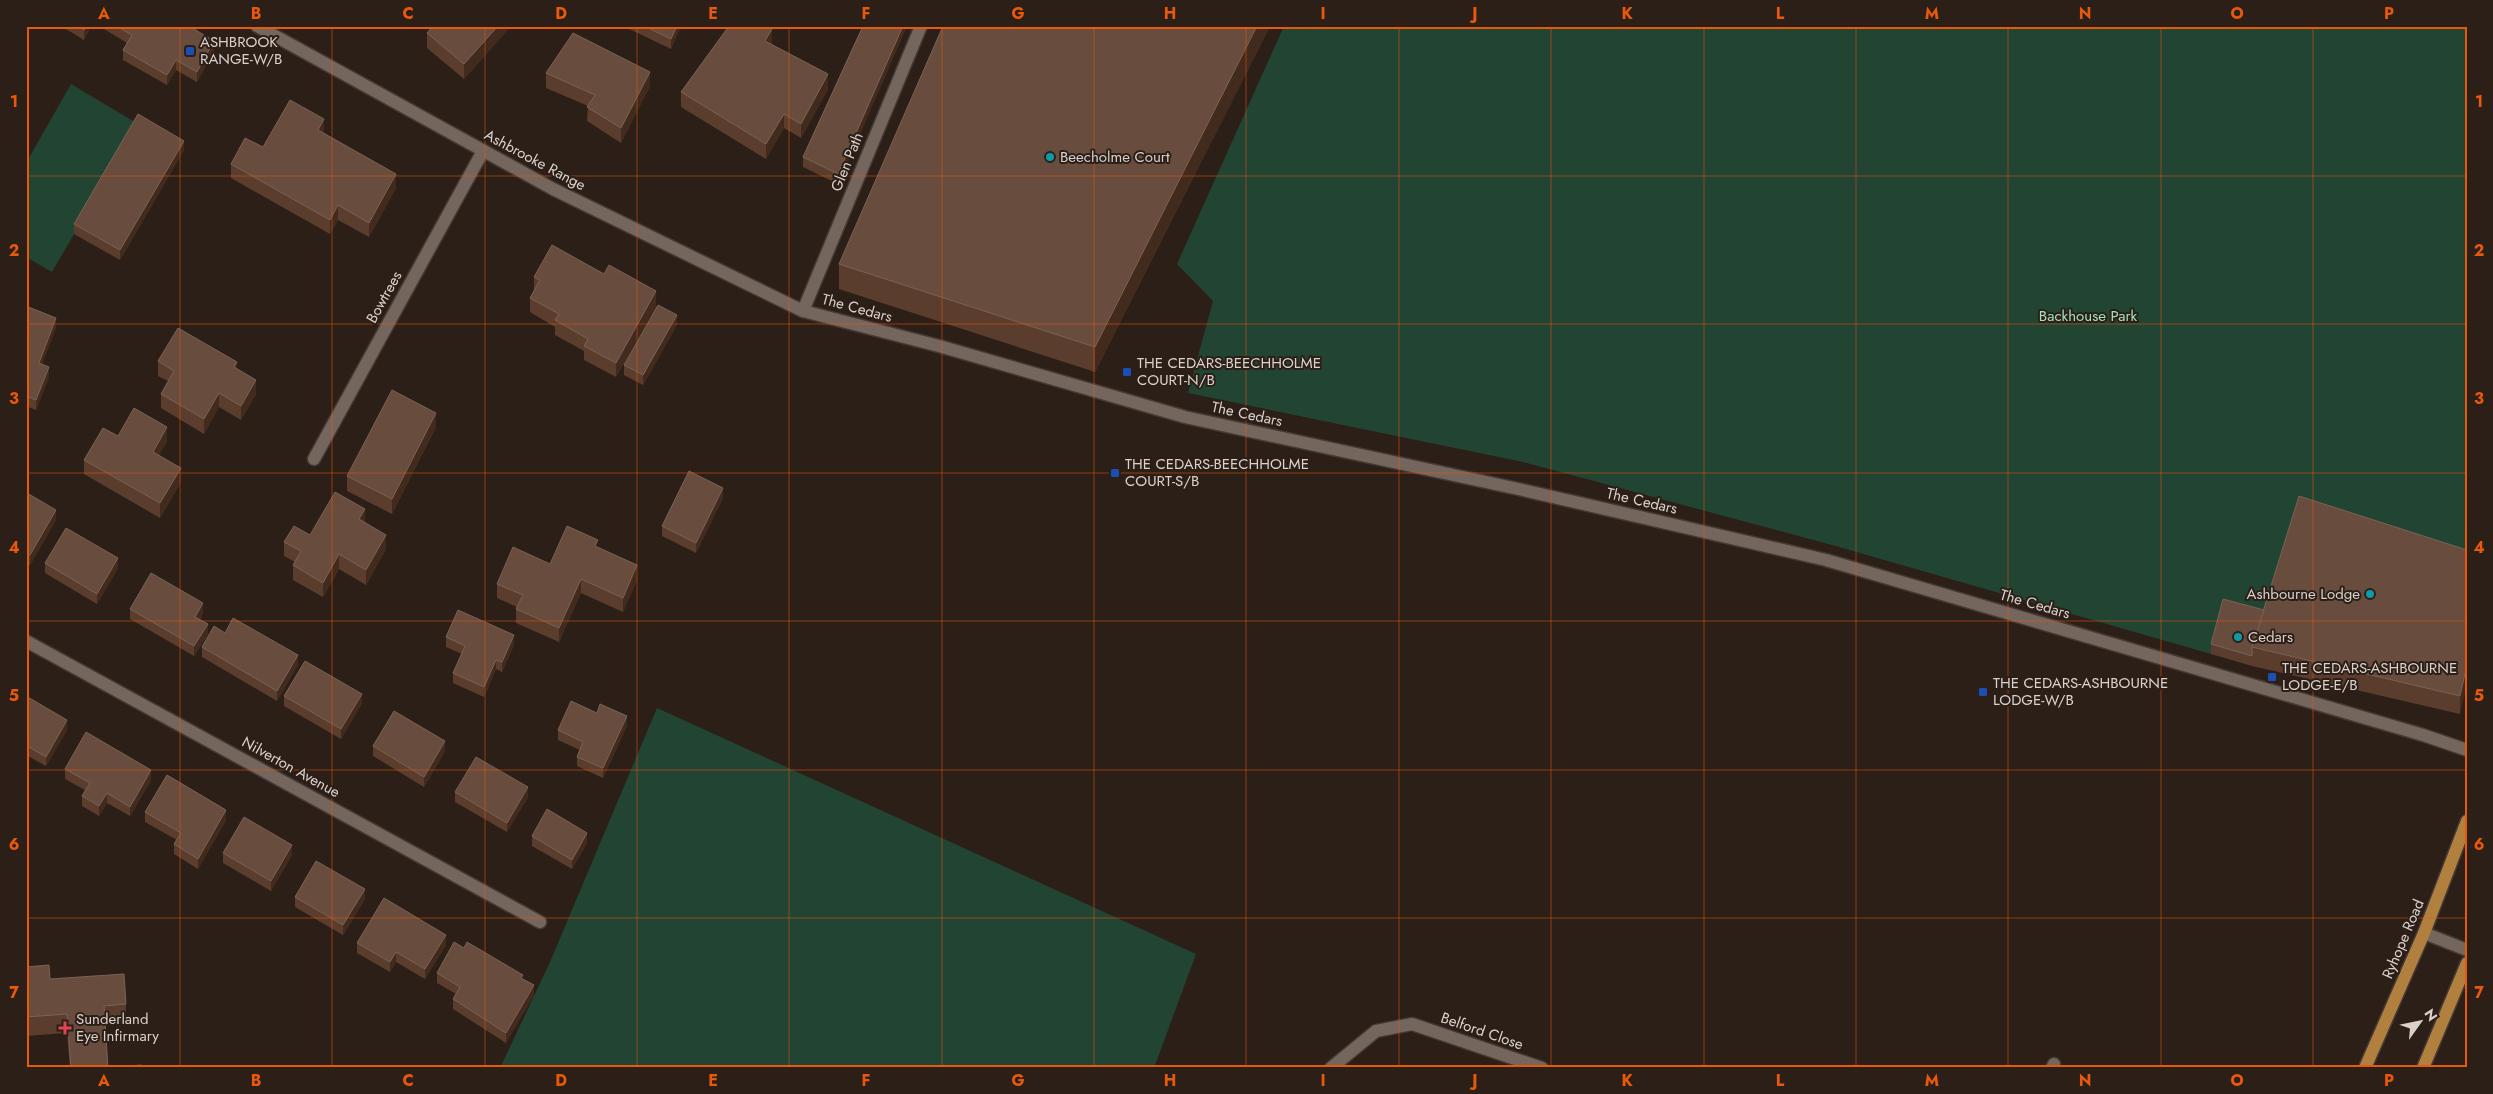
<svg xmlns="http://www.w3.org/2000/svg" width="2493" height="1094" font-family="Jost,sans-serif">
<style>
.green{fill:#224432}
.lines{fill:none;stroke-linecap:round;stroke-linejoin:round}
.minor-casing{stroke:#443934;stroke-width:15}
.major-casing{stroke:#443934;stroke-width:15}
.minor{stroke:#75665d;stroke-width:12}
.major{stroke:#b2803e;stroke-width:12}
.wall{fill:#5b3d2d}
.shaded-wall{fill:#422a1d}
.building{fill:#684d3e;stroke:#7a6254}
.grid{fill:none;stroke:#e8590c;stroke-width:1;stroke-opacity:0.55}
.transit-dot{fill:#1a4fb4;stroke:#2c1f18;stroke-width:2}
.culture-dot{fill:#0f9aa8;stroke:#2c1f18;stroke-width:2}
.health-dot{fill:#e0444e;stroke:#2c1f18;stroke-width:2}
.labels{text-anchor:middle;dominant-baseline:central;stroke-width:4;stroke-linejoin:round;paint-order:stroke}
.poi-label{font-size:15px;fill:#dad1cc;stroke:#2c1f18;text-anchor:start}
.street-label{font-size:15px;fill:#dad1cc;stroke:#2c1f18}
.park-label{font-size:15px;fill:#9fe1bc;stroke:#2c1f18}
.neatline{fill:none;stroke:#e8590c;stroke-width:2}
.grid-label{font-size:16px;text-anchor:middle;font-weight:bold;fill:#e8590c}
</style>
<rect width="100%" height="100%" fill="#2c1f18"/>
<g class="green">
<path d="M1284 26H2467V568L2265 620 2223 609 2211 654 1832 545 1523 462 1188 393 1213 301 1177 264Z"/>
<path d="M71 84 138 124 52 272 26 257V163Z"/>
<path d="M657 708 1196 954 1154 1068H500L550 962Z"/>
</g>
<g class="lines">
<defs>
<g id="minor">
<path d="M257 26 553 189 803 311 939 346 1185 417 1523 490 1826 560 2423 735 2467 750"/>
<path d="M803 311 921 26"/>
<path d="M314 459 483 151"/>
<path d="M26 641 540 922"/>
<path d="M2424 933 2467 950"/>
<path d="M1331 1068 1376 1031 1412 1024 1542 1068"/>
<path d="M2052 1068 2054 1064"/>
</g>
<g id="major">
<path d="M2365 1068 2424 933 2467 821"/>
<path d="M2423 1068 2467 963"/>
</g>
</defs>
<use href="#minor" class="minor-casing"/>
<use href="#major" class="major-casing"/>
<use href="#minor" class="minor"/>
<use href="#major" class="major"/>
</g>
<g class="wall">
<path d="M61 26H91L84 40Z"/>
<path d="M99 26H191L190 27 214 51 197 82 176 70 167 85 123 60V50L127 43Z"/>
<path d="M433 26H511L464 79 427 48V33Z"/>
<path d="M623 26H681L671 49Z"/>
<path d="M863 26H907L838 184 803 167V157Z"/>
<path d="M1270 26 1095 372 839 289V264Z"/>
<path d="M772 43V44L828 89 801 138 784 128 766 159 681 107V92Z"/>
<path d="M546 73 650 86 621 143 587 121 588 106 546 88Z"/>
<path d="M324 133 396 188 369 237 338 220 330 234 231 178V164L263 147Z"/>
<path d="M184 150 120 260 74 234V224Z"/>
<path d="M534 277 656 306 616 377 584 360V351L555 335V327L530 312V298L534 291Z"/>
<path d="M26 306 56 328 42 364 49 377 36 410 26 406Z"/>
<path d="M677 325 643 385 624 375V365Z"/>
<path d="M158 361 237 369 256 394 241 420 219 407 204 434 161 408V394L168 381 158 376Z"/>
<path d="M436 427 392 514 347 491V476Z"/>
<path d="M118 436 167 442 159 455 181 482 160 518 84 474V460Z"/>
<path d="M26 494 56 520 30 565 26 563Z"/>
<path d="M723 498 696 553 662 536V526Z"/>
<path d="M365 523 386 549 366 585 339 569 323 597 293 580V565L295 562 284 556V542Z"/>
<path d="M598 548 637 580 623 612 581 593 559 642 516 623V609L517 607 497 598V584L550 564Z"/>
<path d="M2467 550 2460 714 2252 666 2211 654V644L2264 610Z"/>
<path d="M45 563 118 568 97 604 45 573Z"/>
<path d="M130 609 203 613 200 619 208 634 194 656 130 619Z"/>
<path d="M225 633 298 665 277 701 202 657V647Z"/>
<path d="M446 637 514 645 502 672 496 669 484 697 453 683V673L462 654 446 647Z"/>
<path d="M26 696 67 730 46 766 26 755Z"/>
<path d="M284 696 362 703 341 739 284 706Z"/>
<path d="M627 726 603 778 577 766V757L580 750 558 740V730Z"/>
<path d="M373 746 445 751 424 787 373 756Z"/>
<path d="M65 769 151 780 130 816 107 803 99 816 82 806V796L85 790 65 779Z"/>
<path d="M455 792 528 797 507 832 455 802Z"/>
<path d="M145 812 226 820 198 869 174 854V844L177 840 145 822Z"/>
<path d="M532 836 587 843 572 869 532 846Z"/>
<path d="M223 853 292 855 271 891 223 863Z"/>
<path d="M295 897 365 899 343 935 295 907Z"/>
<path d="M357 943 446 945 425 979 396 962 390 972 357 953Z"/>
<path d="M464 948 523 979 534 995 506 1043 453 1009V999L456 994 437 983V973Z"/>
<path d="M26 967 50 979 126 1004V1022L105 1024 108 1068H141H70L67 1033 26 1036Z"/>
</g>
<g class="shaded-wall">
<path d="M86 26H91L84 40V30Z"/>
<path d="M498 26H511L464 79V64Z"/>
<path d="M677 26H681L671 49V39Z"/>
<path d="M903 26H907L838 184V174Z"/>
<path d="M1257 26H1270L1095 372V347Z"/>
<path d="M772 29V43L765 55V41Z"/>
<path d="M214 41V51L197 82V72Z"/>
<path d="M176 60V70L167 85V75Z"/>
<path d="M650 72V86L621 143V128Z"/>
<path d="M828 74V89L801 138V124Z"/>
<path d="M784 114V128L766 159V144Z"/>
<path d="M324 119V133L318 130Z"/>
<path d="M184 141V150L120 260V250Z"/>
<path d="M396 174V188L369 237V223Z"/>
<path d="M338 205V220L330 234V220Z"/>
<path d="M656 291V306L616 377V363Z"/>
<path d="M677 315V325L643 385V375Z"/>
<path d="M56 318V328L39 373V363Z"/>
<path d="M237 362V376L234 367Z"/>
<path d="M49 367V377L36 410V400Z"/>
<path d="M256 380V394L241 420V406Z"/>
<path d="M219 393V407L204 434V419Z"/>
<path d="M436 413V427L392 514V499Z"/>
<path d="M167 427V442L153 466V452Z"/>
<path d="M181 468V482L160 518V503Z"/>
<path d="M723 488V498L696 553V543Z"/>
<path d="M365 509V523L359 519Z"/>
<path d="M56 510V520L30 565V555Z"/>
<path d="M386 535V549L366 585V570Z"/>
<path d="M339 554V569L323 597V583Z"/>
<path d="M118 558V568L97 604V594Z"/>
<path d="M637 565V580L623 612V598Z"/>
<path d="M581 579V593L559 642V628Z"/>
<path d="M203 603V613L195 627V617Z"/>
<path d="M208 624V634L194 656V646Z"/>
<path d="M514 635V645L502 672V662Z"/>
<path d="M298 655V665L277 701V691Z"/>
<path d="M496 660V669L484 697V687Z"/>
<path d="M2467 665V684L2460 714V696Z"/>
<path d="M362 694V703L341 739V729Z"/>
<path d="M627 716V726L603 778V768Z"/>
<path d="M67 720V730L46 766V757Z"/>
<path d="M445 741V751L424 787V777Z"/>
<path d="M151 770V780L130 816V807Z"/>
<path d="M528 787V797L507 832V823Z"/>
<path d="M107 793V803L99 816V806Z"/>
<path d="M226 810V820L198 869V859Z"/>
<path d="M587 833V843L572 869V860Z"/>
<path d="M292 845V855L271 891V881Z"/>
<path d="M365 889V899L343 935V925Z"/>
<path d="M446 935V945L425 979V969Z"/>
<path d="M396 952V962L390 972V962Z"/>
<path d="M534 985V995L506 1043V1033Z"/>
</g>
<g class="building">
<path d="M78 26H86L84 30Z"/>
<path d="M116 26H189L214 41 197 72 176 60 167 75 123 50 132 35Z"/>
<path d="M433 26H498L464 64 427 33Z"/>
<path d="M644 26H677L671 39Z"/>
<path d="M729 26H769L772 29 765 41 828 74 801 124 784 114 766 144 681 92Z"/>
<path d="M863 26H903L838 174 803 157Z"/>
<path d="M943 26H1257L1095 347 839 264Z"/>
<path d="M573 33 650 72 621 128 587 107 595 95 546 73Z"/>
<path d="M290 100 324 119 318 130 396 174 369 223 338 205 330 220 231 164 245 138 263 147Z"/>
<path d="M138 114 184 141 120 250 74 224Z"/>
<path d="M552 245 604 274 609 265 656 291 616 363 584 346 588 339 555 320 559 314 530 298 540 280 534 277Z"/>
<path d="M658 305 677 315 643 375 624 365Z"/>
<path d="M26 306 56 318 39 363 49 367 36 400 26 396Z"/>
<path d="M178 328 237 362 234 367 256 380 241 406 219 393 204 419 161 394 174 371 158 361Z"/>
<path d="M392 390 436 413 392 499 347 476Z"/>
<path d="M134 408 167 427 153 452 181 468 160 503 84 460 103 428 118 436Z"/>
<path d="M689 471 723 488 696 543 662 526Z"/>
<path d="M335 492 365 509 359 519 386 535 366 570 339 554 323 583 293 565 301 551 284 542 294 526 310 535Z"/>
<path d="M27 493 56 510 30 555 26 553Z"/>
<path d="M2299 496 2467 550V665L2460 696 2252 647Z"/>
<path d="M567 526 598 540 595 546 637 565 623 598 581 579 559 628 516 609 523 595 497 584 513 547 550 564Z"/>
<path d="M66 528 118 558 97 594 45 563Z"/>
<path d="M151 573 203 603 195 617 208 624 194 646 130 609Z"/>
<path d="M2223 599 2264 610 2252 647V656L2211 644Z"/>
<path d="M458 610 514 635 502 662 496 660 484 687 453 673 465 646 446 637Z"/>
<path d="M233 618 298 655 277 691 202 647 214 626 225 633Z"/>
<path d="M305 661 362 694 341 729 284 696Z"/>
<path d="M26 696 67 720 46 757 26 745Z"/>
<path d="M571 701 597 713 600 704 627 716 603 768 577 757 583 742 558 730Z"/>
<path d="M394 711 445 741 424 777 373 746Z"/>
<path d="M86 732 151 770 130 807 107 793 99 806 82 796 90 783 65 769Z"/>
<path d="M476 757 528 787 507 823 455 792Z"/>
<path d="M167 775 226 810 198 859 174 844 181 833 145 812Z"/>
<path d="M547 809 587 833 572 860 532 836Z"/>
<path d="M244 817 292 845 271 881 223 853Z"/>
<path d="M316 861 365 889 343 925 295 897Z"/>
<path d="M384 898 446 935 425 969 396 952 390 962 357 943Z"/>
<path d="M454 942 464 948 467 942 523 975 521 978 534 985 506 1033 453 999 460 987 437 973Z"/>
<path d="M49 965 50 979 124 974 126 1004 104 1006 108 1068 141 1065V1068H71L67 1014 26 1017V967Z"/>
</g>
<path class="grid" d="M180 26V1068M332 26V1068M485 26V1068M637 26V1068M789 26V1068M942 26V1068M1094 26V1068M1246 26V1068M1399 26V1068M1551 26V1068M1704 26V1068M1856 26V1068M2008 26V1068M2161 26V1068M2313 26V1068M26 176H2467M26 324H2467M26 473H2467M26 621H2467M26 770H2467M26 918H2467"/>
<g class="transit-dot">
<rect x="185" y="46" width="10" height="10" rx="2.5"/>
<rect x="1122" y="367" width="10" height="10" rx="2.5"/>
<rect x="1110" y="468" width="10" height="10" rx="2.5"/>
<rect x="2267" y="672" width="10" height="10" rx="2.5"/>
<rect x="1978" y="687" width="10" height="10" rx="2.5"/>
</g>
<g class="culture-dot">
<circle cx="1050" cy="157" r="5"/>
<circle cx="2370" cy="594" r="5"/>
<circle cx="2238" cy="637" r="5"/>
</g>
<path class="health-dot" d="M62.5 1020.5h5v5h5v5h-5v5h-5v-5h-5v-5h5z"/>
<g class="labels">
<g class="poi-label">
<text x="200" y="42">ASHBROOK<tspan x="200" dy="17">RANGE-W/B</tspan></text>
<text x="1060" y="157">Beecholme Court</text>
<text x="1137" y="363">THE CEDARS-BEECHHOLME<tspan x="1137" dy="17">COURT-N/B</tspan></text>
<text x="1125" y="464">THE CEDARS-BEECHHOLME<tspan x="1125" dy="17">COURT-S/B</tspan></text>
<text x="2360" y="594" text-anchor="end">Ashbourne Lodge</text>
<text x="2248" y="637">Cedars</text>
<text x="2282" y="668">THE CEDARS-ASHBOURNE<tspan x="2282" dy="17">LODGE-E/B</tspan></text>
<text x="1993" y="683">THE CEDARS-ASHBOURNE<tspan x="1993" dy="17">LODGE-W/B</tspan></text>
<text x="76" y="1019">Sunderland<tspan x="76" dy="17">Eye Infirmary</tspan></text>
</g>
<g class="street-label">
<text transform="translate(535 160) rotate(28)">Ashbrooke Range</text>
<text transform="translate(847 162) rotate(-68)">Glen Path</text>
<text transform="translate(384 297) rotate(-61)">Bowtrees</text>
<text transform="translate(857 308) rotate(15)">The Cedars</text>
<text transform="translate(1247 414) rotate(12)">The Cedars</text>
<text transform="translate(1642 501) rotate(13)">The Cedars</text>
<text transform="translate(2035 604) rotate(16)">The Cedars</text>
<text transform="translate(291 767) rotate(29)">Nilverton Avenue</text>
<text transform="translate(2403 939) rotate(-67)">Ryhope Road</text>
<text transform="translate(1482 1031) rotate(19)">Belford Close</text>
</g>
<g class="park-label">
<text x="2088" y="316">Backhouse Park</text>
</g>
</g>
<rect width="2493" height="1094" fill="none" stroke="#2c1f18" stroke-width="55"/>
<g transform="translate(2420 1022) rotate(57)" stroke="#2c1f18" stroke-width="4" paint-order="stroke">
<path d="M0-4L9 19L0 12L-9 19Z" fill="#dad1cc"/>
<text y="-8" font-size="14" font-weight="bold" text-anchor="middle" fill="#dad1cc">N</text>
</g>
<rect x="28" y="28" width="2438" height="1038" class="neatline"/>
<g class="grid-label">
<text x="104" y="19">A</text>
<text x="256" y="19">B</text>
<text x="408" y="19">C</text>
<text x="561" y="19">D</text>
<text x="713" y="19">E</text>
<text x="866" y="19">F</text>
<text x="1018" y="19">G</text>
<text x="1170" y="19">H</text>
<text x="1323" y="19">I</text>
<text x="1475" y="19">J</text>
<text x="1627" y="19">K</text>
<text x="1780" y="19">L</text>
<text x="1932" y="19">M</text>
<text x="2085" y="19">N</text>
<text x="2237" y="19">O</text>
<text x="2389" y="19">P</text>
<text x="14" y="107">1</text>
<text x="2479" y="107">1</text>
<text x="14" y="256">2</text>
<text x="2479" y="256">2</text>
<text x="14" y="404">3</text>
<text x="2479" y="404">3</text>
<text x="14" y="553">4</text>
<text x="2479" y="553">4</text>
<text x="14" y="701">5</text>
<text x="2479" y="701">5</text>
<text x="14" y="850">6</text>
<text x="2479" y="850">6</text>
<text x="14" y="998">7</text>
<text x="2479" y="998">7</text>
<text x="104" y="1086">A</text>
<text x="256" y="1086">B</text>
<text x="408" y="1086">C</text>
<text x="561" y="1086">D</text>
<text x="713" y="1086">E</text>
<text x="866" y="1086">F</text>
<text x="1018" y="1086">G</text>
<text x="1170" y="1086">H</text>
<text x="1323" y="1086">I</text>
<text x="1475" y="1086">J</text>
<text x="1627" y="1086">K</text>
<text x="1780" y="1086">L</text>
<text x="1932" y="1086">M</text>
<text x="2085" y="1086">N</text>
<text x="2237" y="1086">O</text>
<text x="2389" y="1086">P</text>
</g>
</svg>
